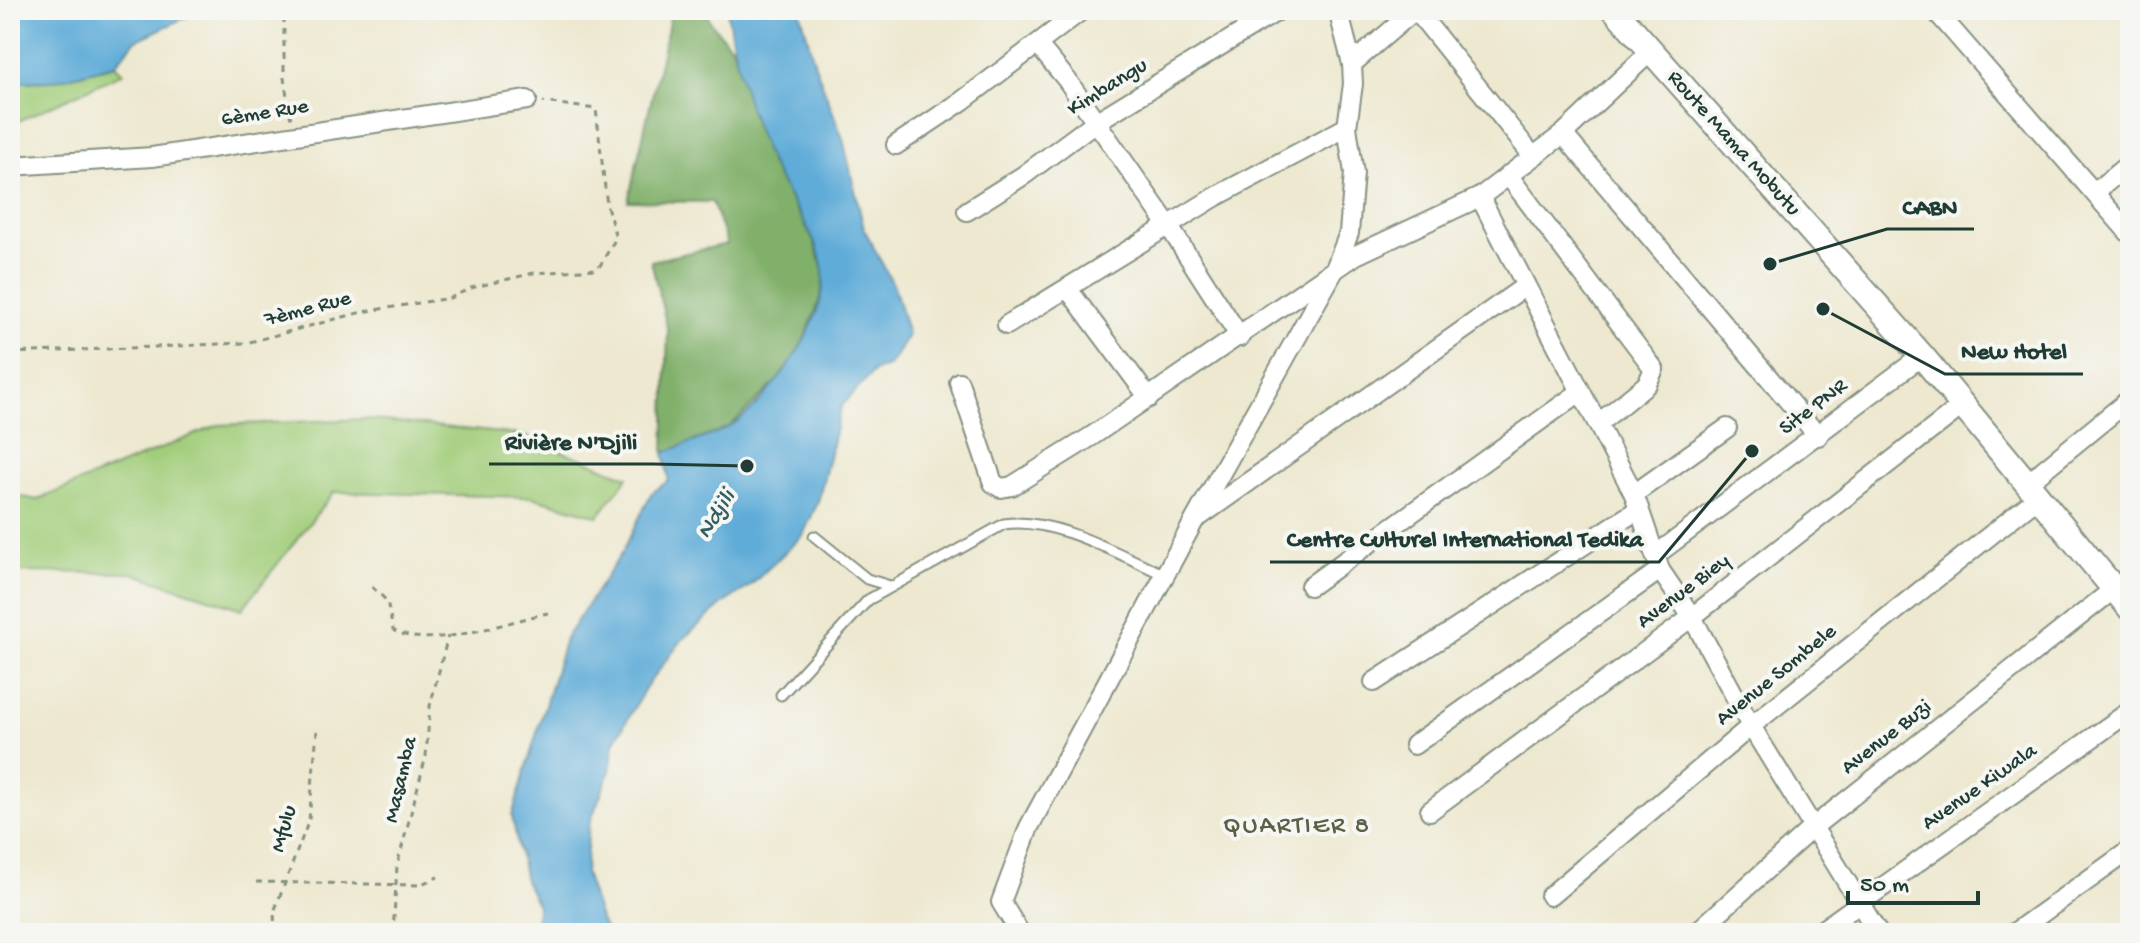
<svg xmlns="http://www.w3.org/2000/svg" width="2140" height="943" font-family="'Gochi Hand',sans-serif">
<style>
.green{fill:#a2cd7a;stroke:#608557;stroke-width:2}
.forest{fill:#81b06a;stroke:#50764f;stroke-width:2}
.water{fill:#5facd8;stroke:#3f7486;stroke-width:2}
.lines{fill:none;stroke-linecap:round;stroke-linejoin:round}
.service-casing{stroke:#869282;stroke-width:13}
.minor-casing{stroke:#869282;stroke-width:22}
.tertiary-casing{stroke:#869282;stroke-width:28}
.path{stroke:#869282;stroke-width:3;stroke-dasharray:6 6;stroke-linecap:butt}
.service{stroke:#fff;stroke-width:9}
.minor{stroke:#fff;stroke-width:18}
.tertiary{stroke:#fff;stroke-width:24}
.labels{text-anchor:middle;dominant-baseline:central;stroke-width:8;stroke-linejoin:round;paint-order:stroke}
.street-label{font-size:22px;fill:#1f3d34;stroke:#f6f6f2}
.water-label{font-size:24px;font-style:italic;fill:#325e65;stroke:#f6f6f2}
.quarter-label{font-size:26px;letter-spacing:2px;fill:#5c6047;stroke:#f6f6f2}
.leader{fill:none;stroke:#1f3d34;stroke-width:3}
.callout-dot{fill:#1f3d34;stroke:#f6f6f2;stroke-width:3}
.callout-label{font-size:24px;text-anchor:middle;font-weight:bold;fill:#1f3d34;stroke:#f6f6f2;stroke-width:8;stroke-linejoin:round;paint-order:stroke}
</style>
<rect width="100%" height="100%" fill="#f6f6f2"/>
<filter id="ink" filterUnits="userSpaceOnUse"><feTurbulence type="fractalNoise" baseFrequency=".0125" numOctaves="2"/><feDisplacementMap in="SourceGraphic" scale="16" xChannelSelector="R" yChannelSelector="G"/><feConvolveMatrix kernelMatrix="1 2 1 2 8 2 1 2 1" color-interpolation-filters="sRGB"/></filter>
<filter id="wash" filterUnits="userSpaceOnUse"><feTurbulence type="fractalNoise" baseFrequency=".006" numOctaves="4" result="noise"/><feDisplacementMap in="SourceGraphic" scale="32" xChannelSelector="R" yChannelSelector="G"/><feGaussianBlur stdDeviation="1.8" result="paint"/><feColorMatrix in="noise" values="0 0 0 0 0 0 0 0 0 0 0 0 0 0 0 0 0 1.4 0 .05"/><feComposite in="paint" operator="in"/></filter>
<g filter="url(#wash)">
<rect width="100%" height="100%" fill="#ede8cf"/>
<g class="green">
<path d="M115 65 123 73 10 125V82L52 81Z"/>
<path d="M365 419 521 435 628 477 598 516 532 497 334 492 242 609 132 573 10 572V494L37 500 218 425Z"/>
</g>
<path class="forest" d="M672 10H705L711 23 733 49 770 163 813 239 824 273 821 297 800 350 782 376 729 427 664 453 668 331 651 261 727 244 712 202 628 201Z"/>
<g class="water">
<path d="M10 10H201L135 41 115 65 52 81 10 82Z"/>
<path d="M727 10H800L815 65 843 139 864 229 894 286 908 335 890 365 874 371 841 407 818 502 803 535 750 586 724 603 683 639 646 687 614 743 610 771 589 825 585 873 601 922 609 933H536L537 904 525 881 512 816 565 639 623 551 651 494 669 480 664 453C684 444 707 438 727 428 766 407 830 318 823 272 819 235 788 201 773 168 750 120 735 62 727 10Z"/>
</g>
</g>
<g filter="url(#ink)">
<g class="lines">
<defs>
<g id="service">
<path d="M814 536 867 579 890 586"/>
<path d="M781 695 868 600 1004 524C1053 516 1120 555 1165 575"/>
</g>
<g id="minor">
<path d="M1416 10 1532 155"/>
<path d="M1935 10 2130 234"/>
<path d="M1038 45 1067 80 1168 225 1240 337"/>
<path d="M1352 64 1415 10"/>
<path d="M1563 134 1818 436"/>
<path d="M896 145 962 101 1082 10"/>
<path d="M10 166 152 157 527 100"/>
<path d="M1508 175 1654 369 1647 384 1599 423"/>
<path d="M2095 192 2130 163"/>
<path d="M1480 197 1634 494 1660 570 1692 617 1751 726 1878 933"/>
<path d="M967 211 1024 175 1094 123 1279 10"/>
<path d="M1068 289 1149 398"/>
<path d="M1007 325 1215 197 1347 127"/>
<path d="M959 382 993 483 1001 488 1012 486 1092 436 1356 255 1480 197 1563 134 1651 51"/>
<path d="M2026 484 2130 399"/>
<path d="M1634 494 1727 428"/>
<path d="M1199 517 1524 287"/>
<path d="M1657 554 1922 356"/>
<path d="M1310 586 1580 392"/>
<path d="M1374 682 1639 509"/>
<path d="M1414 745 1660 570"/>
<path d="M1430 811 1692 617 1963 405"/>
<path d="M1550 896 1751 726 2037 498"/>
<path d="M1020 933 1001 902 1029 827 1194 521 1335 269 1349 233 1354 173 1347 127 1353 84 1352 64 1338 10"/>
<path d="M1696 933 1812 828 2114 589"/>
<path d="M1818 933 2130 711"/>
<path d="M2014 933 2130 850"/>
</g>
<path id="tertiary" d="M1615 10 1922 356 2130 608"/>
</defs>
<use href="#service" class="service-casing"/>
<use href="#minor" class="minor-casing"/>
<use href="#tertiary" class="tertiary-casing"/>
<g class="path">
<path d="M284 17V78L291 120"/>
<path d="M10 353 246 343 362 312 450 298 471 288 534 273 598 269 616 238 607 206 596 109 543 102"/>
<path d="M372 587 387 601 393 630C428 652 508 621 548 613"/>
<path d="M256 882 419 885 438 877"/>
<path d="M275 933 274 912 309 820 317 731"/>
<path d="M393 933 397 866 426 756 430 706 448 636"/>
</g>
<use href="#service" class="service"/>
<use href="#minor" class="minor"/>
<use href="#tertiary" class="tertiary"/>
</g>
</g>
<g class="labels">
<g class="street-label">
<text transform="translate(1108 88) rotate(-32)">Kimbangu</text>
<text transform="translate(265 114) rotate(-9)">6ème Rue</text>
<text transform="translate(1733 144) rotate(48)">Route Mama Mobutu</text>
<text transform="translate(308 310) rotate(-15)">7ème Rue</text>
<text transform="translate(1814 408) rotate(-37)">Site PNR</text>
<text transform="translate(1684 592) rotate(-37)">Avenue Biey</text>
<text transform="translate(1777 676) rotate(-39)">Avenue Sombele</text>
<text transform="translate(1887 738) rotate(-38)">Avenue Buzi</text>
<text transform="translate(402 780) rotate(-77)">Masamba</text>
<text transform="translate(1980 788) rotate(-35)">Avenue Kiwala</text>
<text transform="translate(285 829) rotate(-74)">Mfulu</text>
</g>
<g class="water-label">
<text transform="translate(717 515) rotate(-58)">Ndjili</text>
</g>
<g class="quarter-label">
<text x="1297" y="827">QUARTIER 8</text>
</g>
</g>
<path class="leader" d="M1770 264L1887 229H1974M1823 309L1945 374H2083M747 466L653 464H489M1752 451L1659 562H1270"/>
<g class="callout-dot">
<circle cx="1770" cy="264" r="8"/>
<circle cx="1823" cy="309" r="8"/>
<circle cx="747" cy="466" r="8"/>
<circle cx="1752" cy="451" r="8"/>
</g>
<g class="callout-label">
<text x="1930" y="214">CABN</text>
<text x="2014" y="358">New Hotel</text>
<text x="571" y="449">Rivière N'Djili</text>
<text x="1465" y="546">Centre Culturel International Tedika</text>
</g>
<rect width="2140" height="943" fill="none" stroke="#f6f6f2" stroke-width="40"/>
<path d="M1848 891v12h130v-12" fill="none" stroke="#1f3d34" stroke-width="4"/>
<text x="1860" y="891" font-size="24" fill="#1f3d34" stroke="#f6f6f2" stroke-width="6" paint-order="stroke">50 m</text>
</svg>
